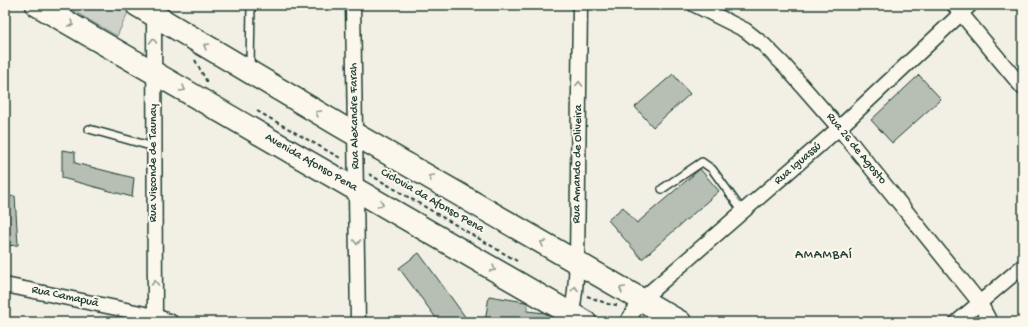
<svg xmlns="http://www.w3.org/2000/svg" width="1028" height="327" font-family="'Gochi Hand',sans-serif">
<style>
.green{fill:#cfd2c8;stroke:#77887e}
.building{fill:#b7beb3;stroke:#1f3d34}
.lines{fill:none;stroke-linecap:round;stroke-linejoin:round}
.service-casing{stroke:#1f3d34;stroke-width:10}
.minor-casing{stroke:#1f3d34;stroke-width:17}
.primary-casing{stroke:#1f3d34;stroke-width:25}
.path{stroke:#1f3d34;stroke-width:2;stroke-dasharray:4 3;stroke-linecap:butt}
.service{stroke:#fbf7ec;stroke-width:7}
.minor{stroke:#fbf7ec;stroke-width:14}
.primary{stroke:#fbf7ec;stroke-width:22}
.oneway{stroke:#8d9a90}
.labels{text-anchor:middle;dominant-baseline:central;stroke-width:4;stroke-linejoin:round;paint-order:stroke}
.street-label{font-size:12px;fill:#1f3d34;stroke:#fbf7ec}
.neighbourhood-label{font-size:13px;letter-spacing:1px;fill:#1f3d34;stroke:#fbf7ec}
</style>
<rect width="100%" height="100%" fill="#f2f0e5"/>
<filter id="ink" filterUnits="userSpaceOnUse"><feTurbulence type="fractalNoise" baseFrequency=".025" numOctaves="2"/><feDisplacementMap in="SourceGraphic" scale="8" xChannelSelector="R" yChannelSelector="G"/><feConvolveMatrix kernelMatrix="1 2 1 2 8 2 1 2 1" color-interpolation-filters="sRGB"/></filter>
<g filter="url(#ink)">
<path class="green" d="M63 5H125L130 8 117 36Z"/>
<g class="building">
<path d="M673 74 690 94 653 127 635 107Z"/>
<path d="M919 75 941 99 892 143 871 120Z"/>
<path d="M62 150 75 152V163L134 178 132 197 62 178Z"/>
<path d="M700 169 719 191 642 259 608 220 623 207 637 223Z"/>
<path d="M15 196 18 245 5 246V197Z"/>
<path d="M419 253 466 318 460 322H439L399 268Z"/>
<path d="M489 296 525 302 528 303 527 311 545 313 560 322H525L506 319 505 322H485Z"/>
</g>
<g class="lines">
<defs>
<g id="service">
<path d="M250 67 251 5"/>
<path d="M89 129 154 147"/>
<path d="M662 189 702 162 712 169 743 212"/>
</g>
<g id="minor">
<path d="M353 5 358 322"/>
<path d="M695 5 745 30 764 45 784 65 839 128 980 303 990 322"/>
<path d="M954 5 1023 88"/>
<path d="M154 8 155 322"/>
<path d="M5 285 155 316 171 322"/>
<path d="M571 322 575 291 577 263 580 5"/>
<path d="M627 322 641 300 839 128 970 5"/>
<path d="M957 322 1023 266"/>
</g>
<g id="primary">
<path d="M37 5 585 322"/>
<path d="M137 5 339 125 680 322"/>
</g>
</defs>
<use href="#service" class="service-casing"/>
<use href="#minor" class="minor-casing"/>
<use href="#primary" class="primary-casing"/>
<g class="path">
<path d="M112 5 121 10"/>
<path d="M195 60 208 84"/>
<path d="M257 111 342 159"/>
<path d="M369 174 517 261"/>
<path d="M587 296 608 304 617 305"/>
</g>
<use href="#service" class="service"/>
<use href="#minor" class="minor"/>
<use href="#primary" class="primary"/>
</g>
<defs><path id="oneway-chevron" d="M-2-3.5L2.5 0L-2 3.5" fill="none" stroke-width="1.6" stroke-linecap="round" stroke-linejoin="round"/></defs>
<g class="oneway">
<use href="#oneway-chevron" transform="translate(71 24) rotate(30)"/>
<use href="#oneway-chevron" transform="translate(153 41) rotate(-91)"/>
<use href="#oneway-chevron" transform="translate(206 46) rotate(-149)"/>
<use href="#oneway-chevron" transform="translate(579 84) rotate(-89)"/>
<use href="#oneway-chevron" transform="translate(183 89) rotate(30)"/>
<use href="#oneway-chevron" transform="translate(318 113) rotate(-149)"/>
<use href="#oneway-chevron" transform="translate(431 177) rotate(-150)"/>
<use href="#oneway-chevron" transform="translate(381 204) rotate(30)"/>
<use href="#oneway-chevron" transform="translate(357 242) rotate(89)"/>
<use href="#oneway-chevron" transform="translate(543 243) rotate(-150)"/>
<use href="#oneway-chevron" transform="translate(493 269) rotate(30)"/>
<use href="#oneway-chevron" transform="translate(155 283) rotate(-90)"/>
<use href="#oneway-chevron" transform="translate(575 289) rotate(-86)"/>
<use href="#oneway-chevron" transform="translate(622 289) rotate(-150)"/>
</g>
</g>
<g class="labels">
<g class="street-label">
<text transform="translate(355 116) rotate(-91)">Rua Alexandre Farah</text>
<text transform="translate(856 149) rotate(51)">Rua 26 de Agosto</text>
<text transform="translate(154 163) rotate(-90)">Rua Visconde de Taunay</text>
<text transform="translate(311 163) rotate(30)">Avenida Afonso Pena</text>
<text transform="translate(578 164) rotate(-89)">Rua Amando de Oliveira</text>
<text transform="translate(798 164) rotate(-41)">Rua Iguassú</text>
<text transform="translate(432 201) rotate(30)">Ciclovia da Afonso Pena</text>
<text transform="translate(65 297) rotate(12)">Rua Camapuã</text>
</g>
<g class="neighbourhood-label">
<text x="824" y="255">AMAMBAÍ</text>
</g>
</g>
<rect width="1028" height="327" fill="none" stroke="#fbf7ec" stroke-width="20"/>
<rect x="10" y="10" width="1008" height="307" fill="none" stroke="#1f3d34" stroke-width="1.5" filter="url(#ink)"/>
</svg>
